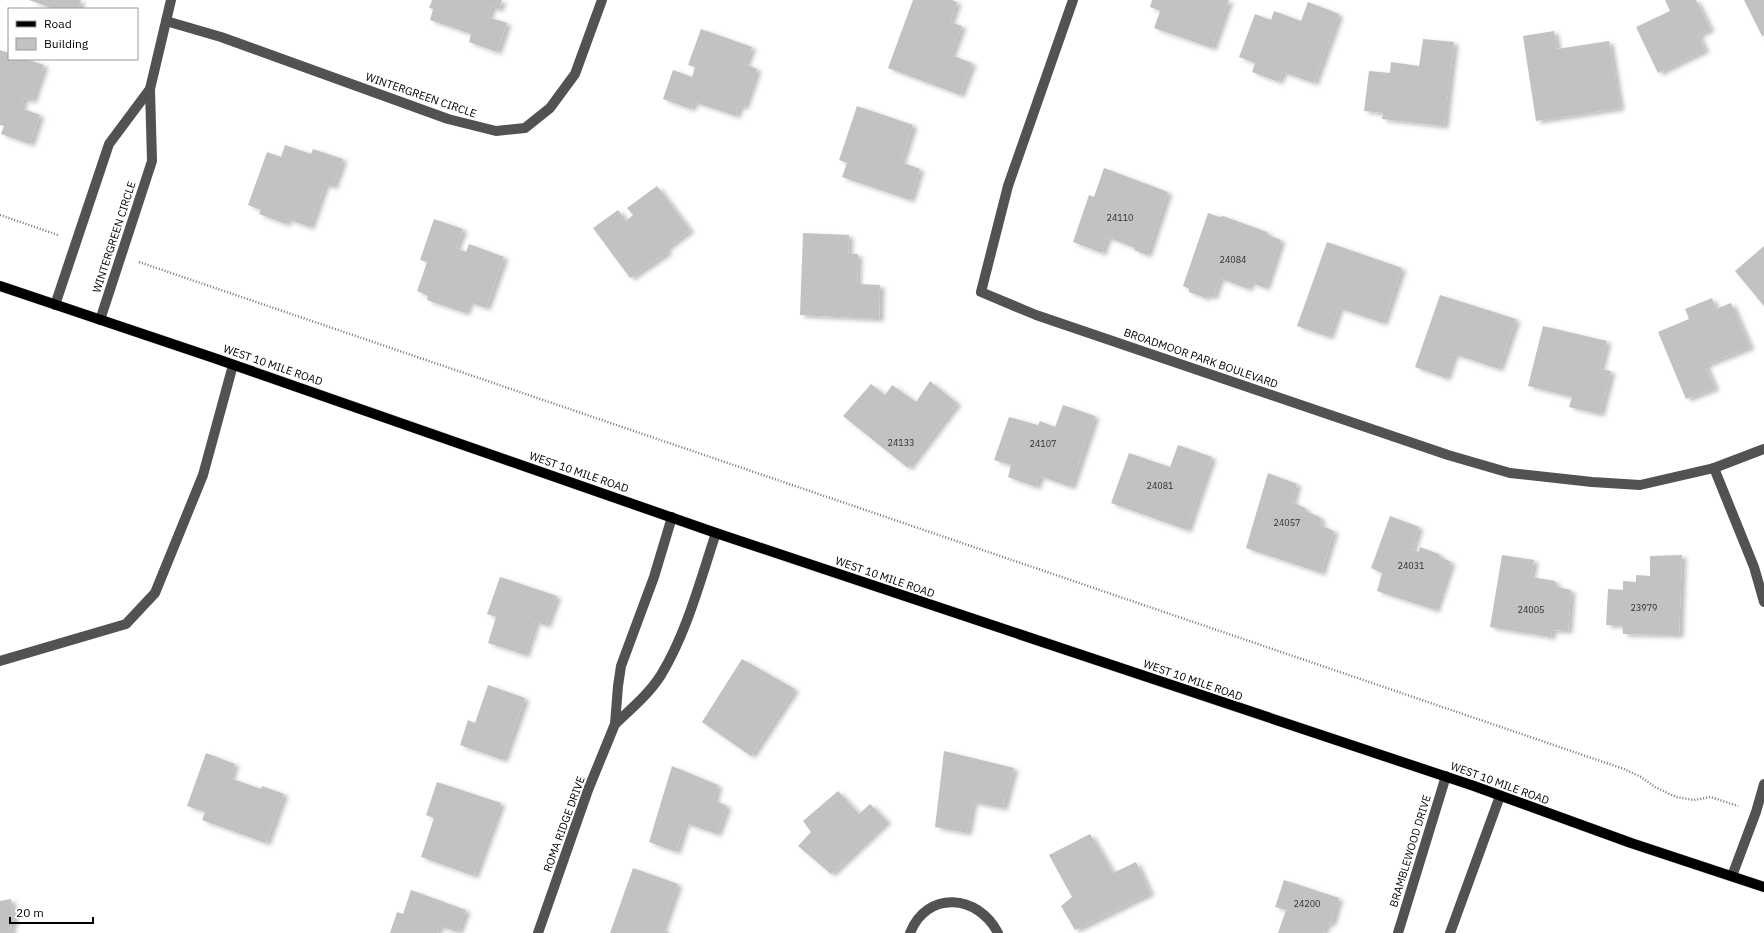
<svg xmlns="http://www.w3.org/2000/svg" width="1764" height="933" font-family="'IBM Plex Sans',sans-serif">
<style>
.building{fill:#c2c2c2;filter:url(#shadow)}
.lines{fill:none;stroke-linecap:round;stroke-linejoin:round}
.major-casing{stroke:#dbdbdb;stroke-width:11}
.path{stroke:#747474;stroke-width:2.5;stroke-dasharray:1 2;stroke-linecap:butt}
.minor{stroke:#525252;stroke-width:10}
.major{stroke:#000;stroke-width:10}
.labels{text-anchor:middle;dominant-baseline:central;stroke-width:4;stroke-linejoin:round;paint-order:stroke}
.number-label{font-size:9px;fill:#303030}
.street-label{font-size:11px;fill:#000;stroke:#fff}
</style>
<defs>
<filter id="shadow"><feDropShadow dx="4.5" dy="2.5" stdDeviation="2" flood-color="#0004"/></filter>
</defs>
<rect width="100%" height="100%" fill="#fff"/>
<g class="building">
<path d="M29 0H81L78 9H54Z"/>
<path d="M432 0H502L499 9 492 7 488 17 507 23 497 52 469 42 471 34 430 20 433 9 429 8Z"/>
<path d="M913 0H952L957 2 950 22 962 26 951 55 972 63 960 95 888 68Z"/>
<path d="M1152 0H1229L1212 48 1154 28 1160 11 1150 7Z"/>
<path d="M1665 0H1696L1710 29 1698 35 1705 50 1658 73 1636 27 1670 11Z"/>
<path d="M1744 0H1764V35L1762 36Z"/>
<path d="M1308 2 1339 14 1314 83 1282 72 1279 82 1252 72 1255 63 1239 57 1255 14 1271 20 1274 11 1301 21Z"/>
<path d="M701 29 752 47 745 64 757 69 744 107 739 106 736 116 694 102 691 109 663 99 673 70 692 77 695 67 688 65Z"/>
<path d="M1554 31 1557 49 1609 41 1620 108 1536 121 1523 36Z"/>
<path d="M1423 39 1454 42 1444 126 1382 119 1383 113 1364 111 1369 71 1390 73 1391 62 1419 66Z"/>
<path d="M0 50 9 53V59H26L44 65 32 101 24 98 21 108 40 115 30 144 1 134 4 126 0 125Z"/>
<path d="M857 106 913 125 901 162 920 169 910 200 842 177 847 163 839 160Z"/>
<path d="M285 145 311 154 313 149 343 159 333 187 325 184 310 227 287 219 286 224 259 214 261 210 248 205 267 152 281 157Z"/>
<path d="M1104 168 1168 192 1147 255 1134 250 1135 248 1107 237 1102 253 1073 242 1089 195 1094 197Z"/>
<path d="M657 186 690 230 665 249 668 252 630 278 593 228 618 210 626 221 633 215 627 208Z"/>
<path d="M1208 213 1219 217 1223 216 1267 232 1268 235 1281 240 1265 288 1250 282 1248 289 1220 278 1213 297 1207 295 1206 298 1189 292V289L1183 286Z"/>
<path d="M434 219 463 229 456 248 466 252 469 244 504 257 486 308 469 302 465 313 427 300 428 296 417 291 427 262 420 260Z"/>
<path d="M803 233 849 235 848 254H858L857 284 880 285 879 319 800 315Z"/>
<path d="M1327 242 1402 268 1383 323 1339 308 1329 337 1297 326Z"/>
<path d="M1764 246V306L1735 271Z"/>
<path d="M1440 295 1516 319 1499 369 1454 354 1446 378 1415 367Z"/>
<path d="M1712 298 1716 309 1731 303 1750 347 1705 365 1715 388 1686 399 1658 332 1689 319 1685 309Z"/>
<path d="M1543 326 1607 341 1600 369 1611 371 1600 414 1569 407 1572 397 1528 386Z"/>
<path d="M930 381 957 403 908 468 843 416 871 384 885 395 892 385 916 402Z"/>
<path d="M1063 405 1095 416 1071 487 1040 476 1036 487 1008 477 1011 465 994 460 1009 417 1038 425 1040 421 1055 427Z"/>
<path d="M1178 445 1212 457 1187 530 1111 503 1129 453 1170 467Z"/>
<path d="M1268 473 1297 484 1292 502 1305 508 1307 512 1318 516 1321 519 1320 525 1334 531 1321 573 1246 548Z"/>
<path d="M1390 516 1419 527 1412 549 1419 552 1420 547 1439 554 1440 557 1451 562 1435 610 1377 591 1382 573 1371 568Z"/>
<path d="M1502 555 1534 560 1531 577 1555 581 1557 587 1571 590 1568 631 1552 630 1551 637 1490 627Z"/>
<path d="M1682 555 1679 635 1623 634 1622 625H1606L1608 589 1623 590V581L1636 582V575L1650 576V556Z"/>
<path d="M500 577 557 596 546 626 536 621 525 655 488 643 496 617 487 614Z"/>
<path d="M742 659 795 689 751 756 702 722Z"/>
<path d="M488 685 525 698 503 760 460 745 468 720 475 723Z"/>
<path d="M944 751 1014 768 1003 808 973 802 967 833 935 827Z"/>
<path d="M206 753 235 764 230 778 261 789 262 786 284 794 266 843 202 820 205 812 187 806Z"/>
<path d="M672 766 718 785 714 800 727 806 717 834 685 823 676 852 649 842Z"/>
<path d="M437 782 501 803 474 876 421 857 434 818 426 815Z"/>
<path d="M838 791 859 814 870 804 887 821 831 874 798 846 811 832 803 821Z"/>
<path d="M1090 834 1113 873 1136 862 1150 893 1075 930 1061 906 1072 897 1049 855Z"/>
<path d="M633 868 678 884 662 930 670 933H610Z"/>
<path d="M1284 880 1339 898 1331 924 1327 923 1323 933H1278L1286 910 1275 907Z"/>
<path d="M411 890 466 910 458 932 439 926 437 933H390L397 912 403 914Z"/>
<path d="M11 899 14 924H11L12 933H0V901Z"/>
</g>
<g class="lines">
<defs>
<path id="major" d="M0 286 214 358 716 533 1474 786 1631 843 1764 887"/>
</defs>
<use href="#major" class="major-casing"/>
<g class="path">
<path d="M0 215 58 235"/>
<path d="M139 262 1624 769 1641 777 1655 787 1676 797 1694 800 1711 797 1738 806"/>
</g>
<g class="minor">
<path d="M1073 0 1008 186 981 292 1036 315 1448 455 1510 473 1592 482 1640 485 1714 468 1764 449"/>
<path d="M166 21 221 37 448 119 496 131 525 128 550 108 575 74 602 0"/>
<path d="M55 305 109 144 150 89"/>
<path d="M100 320 152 161 150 89 171 0"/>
<path d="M1714 468 1754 567 1764 602"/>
<path d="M0 661 126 624 155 593 203 475 233 365"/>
<path d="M615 724C631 709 649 694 661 675 687 632 700 581 716 533"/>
<path d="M1732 876 1756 812 1764 784"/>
<path d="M538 933 588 790 615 724 618 686 621 666 654 577 672 517"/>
<path d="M910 933C927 890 978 894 998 933"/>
<path d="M1398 933 1446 776"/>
<path d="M1450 933 1500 796"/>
</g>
<use href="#major" class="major"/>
</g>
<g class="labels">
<g class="number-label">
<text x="1120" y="217">24110</text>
<text x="1233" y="259">24084</text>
<text x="901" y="442">24133</text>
<text x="1043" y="443">24107</text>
<text x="1160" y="485">24081</text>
<text x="1287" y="522">24057</text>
<text x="1411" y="565">24031</text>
<text x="1644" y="607">23979</text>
<text x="1531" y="609">24005</text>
<text x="1307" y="903">24200</text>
</g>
<g class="street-label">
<text transform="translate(421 95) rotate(19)">WINTERGREEN CIRCLE</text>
<text transform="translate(114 237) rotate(-72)">WINTERGREEN CIRCLE</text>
<text transform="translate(1201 358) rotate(19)">BROADMOOR PARK BOULEVARD</text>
<text transform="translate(273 365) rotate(19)">WEST 10 MILE ROAD</text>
<text transform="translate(579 472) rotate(19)">WEST 10 MILE ROAD</text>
<text transform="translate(885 577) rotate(19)">WEST 10 MILE ROAD</text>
<text transform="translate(1193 680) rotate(19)">WEST 10 MILE ROAD</text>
<text transform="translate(1500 783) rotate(20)">WEST 10 MILE ROAD</text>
<text transform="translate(564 824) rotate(-70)">ROMA RIDGE DRIVE</text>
<text transform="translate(1410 851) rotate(-73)">BRAMBLEWOOD DRIVE</text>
</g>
</g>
<rect x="8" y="8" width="130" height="52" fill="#ffffff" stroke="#999999"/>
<rect x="16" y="21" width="20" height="6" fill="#000000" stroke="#999999"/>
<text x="44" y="28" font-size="12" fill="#000000">Road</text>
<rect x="16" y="38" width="20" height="12" fill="#c2c2c2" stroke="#999999"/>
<text x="44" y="48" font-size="12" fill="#000000">Building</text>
<path d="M10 917v6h83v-6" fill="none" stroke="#000000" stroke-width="2"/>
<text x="16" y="917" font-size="12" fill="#000000" stroke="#ffffff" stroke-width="3" paint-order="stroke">20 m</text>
</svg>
